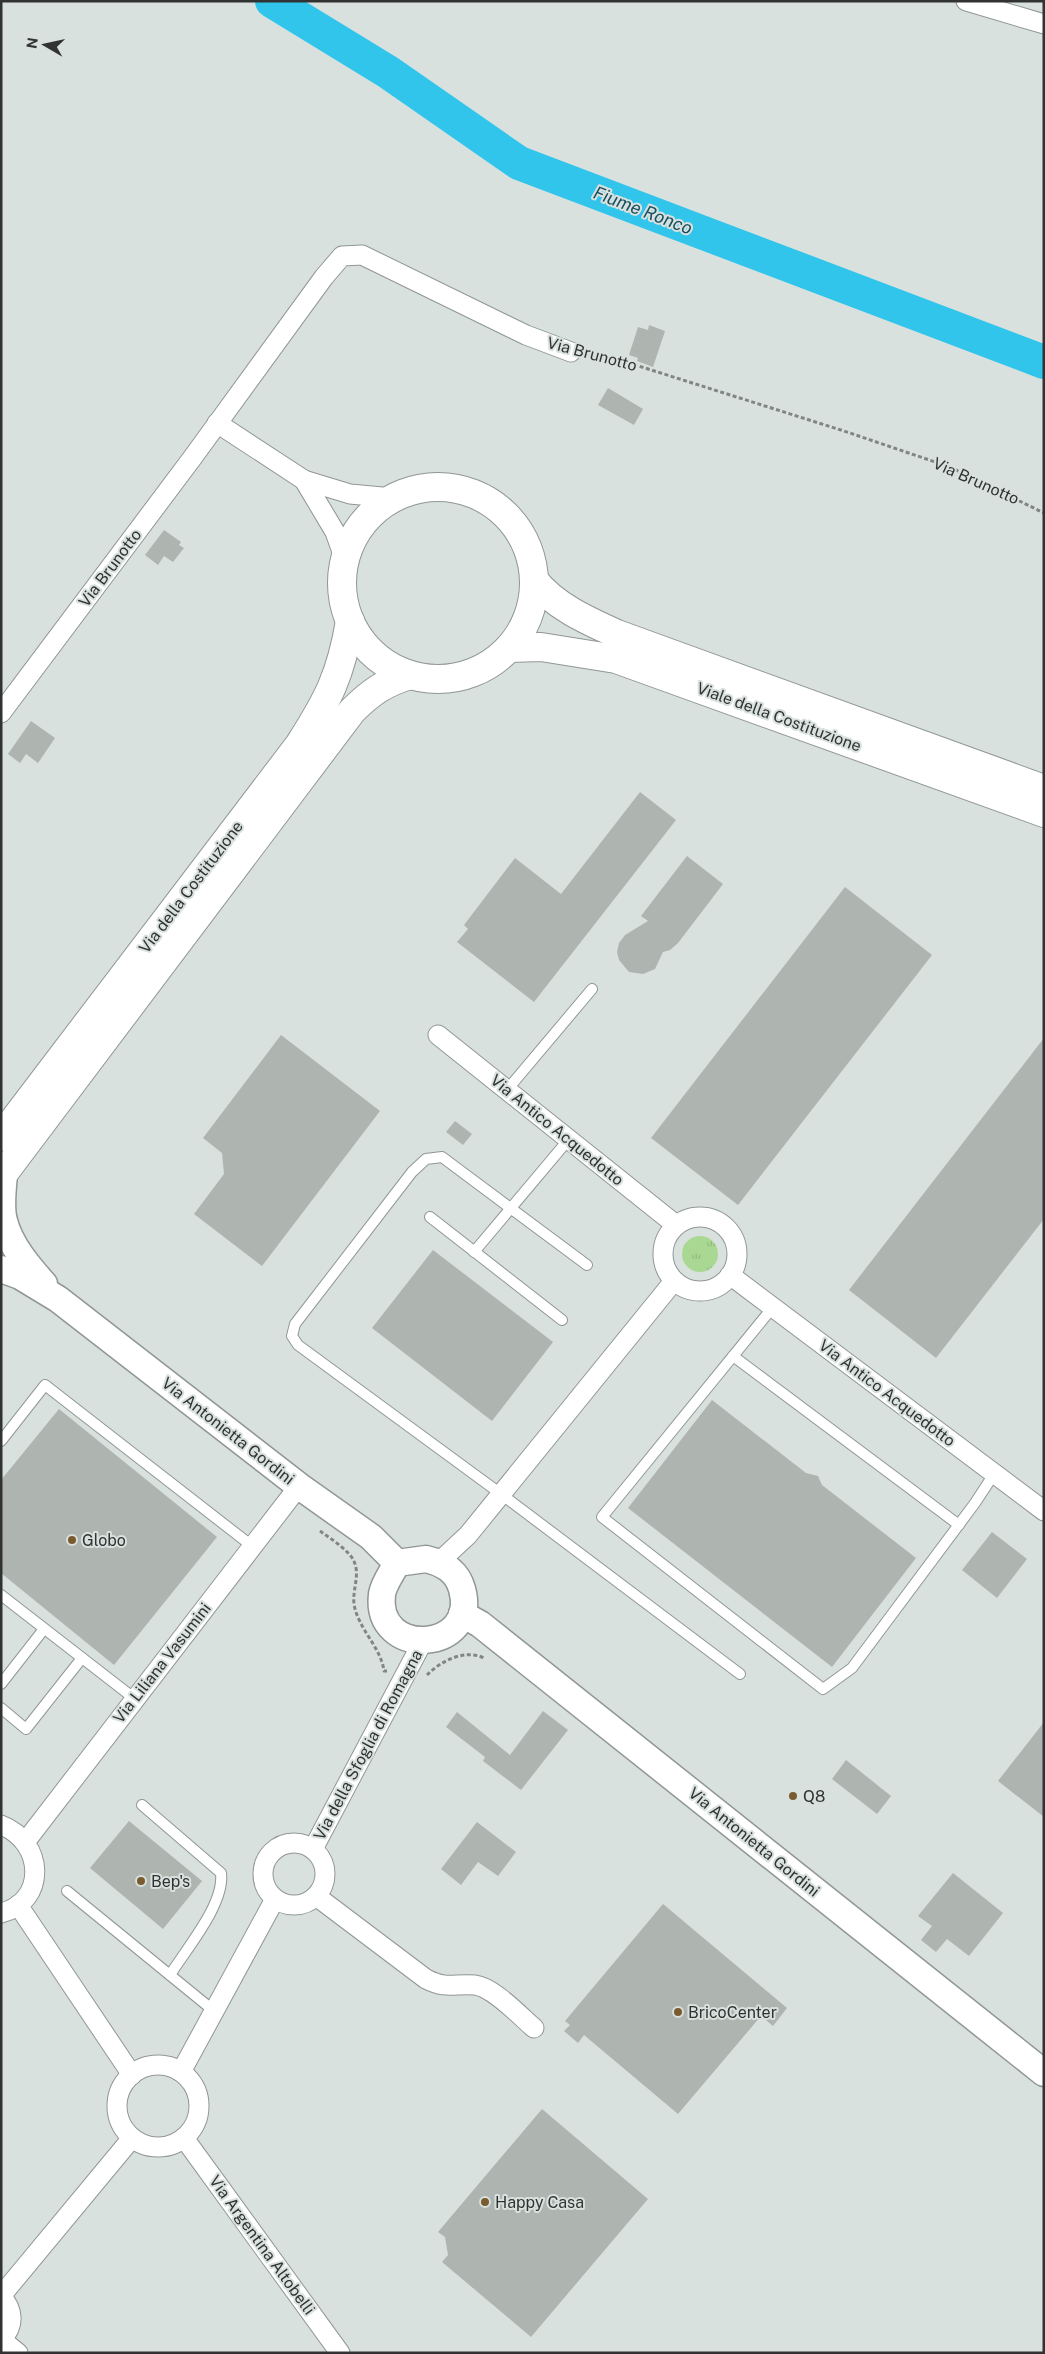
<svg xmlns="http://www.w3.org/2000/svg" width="1045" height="2354" font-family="'Public Sans',sans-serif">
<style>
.grass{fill:url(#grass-tufts)}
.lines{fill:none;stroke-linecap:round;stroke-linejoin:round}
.river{stroke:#31c5eb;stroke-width:34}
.building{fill:#aeb4b0}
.lane-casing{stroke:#909795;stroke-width:12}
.street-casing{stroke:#909795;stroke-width:21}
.secondary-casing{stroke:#909795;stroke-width:29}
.primary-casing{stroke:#909795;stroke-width:30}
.highway-casing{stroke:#909795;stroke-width:30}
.path{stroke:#818685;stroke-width:3;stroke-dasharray:4 2.5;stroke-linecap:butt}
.lane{stroke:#fff;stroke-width:10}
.street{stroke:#fff;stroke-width:19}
.secondary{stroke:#fff;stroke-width:26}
.primary{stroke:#fff;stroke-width:28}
.highway{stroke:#fff;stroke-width:28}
.poi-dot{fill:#7a5b30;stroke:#d9e1df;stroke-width:2}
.labels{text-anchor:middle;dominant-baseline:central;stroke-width:4;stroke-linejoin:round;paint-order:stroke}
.street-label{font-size:16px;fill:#303332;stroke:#d9e1df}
.poi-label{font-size:16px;fill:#303332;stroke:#d9e1df;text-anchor:start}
.water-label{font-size:18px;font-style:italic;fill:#165060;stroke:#d9e1df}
</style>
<defs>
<pattern id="grass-tufts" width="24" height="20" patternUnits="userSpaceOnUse" patternTransform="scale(1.25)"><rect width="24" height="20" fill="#a9d893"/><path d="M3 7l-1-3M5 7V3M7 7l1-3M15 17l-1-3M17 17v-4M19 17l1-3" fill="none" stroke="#92ba7f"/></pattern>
</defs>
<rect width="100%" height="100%" fill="#d9e1df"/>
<circle class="grass" cx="700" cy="1254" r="18"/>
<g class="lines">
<path class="river" d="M272 1 388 72 519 163 1044 362"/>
</g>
<g class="building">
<path d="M649 325 665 331 653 367 637 361 638 358 629 355 638 327 648 330Z"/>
<path d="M608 388 643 409 634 425 598 405Z"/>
<path d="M164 530 181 542 179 545 184 548 173 562 164 556 158 565 145 555Z"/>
<path d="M31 721 55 738 38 763 26 754 20 763 8 754Z"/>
<path d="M640 792 676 820 534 1002 457 942 468 929 464 925 515 858 561 894Z"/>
<path d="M687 856 723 884 678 943 670 950 663 952 655 969 643 974 629 972 619 960 617 952 619 943 625 935 648 921 641 916Z"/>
<path d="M845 887 932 955 738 1205 651 1138Z"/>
<path d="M281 1035 380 1111 262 1266 194 1214 224 1174 222 1153 203 1138Z"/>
<path d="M1044 1038V1219L936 1358 849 1290Z"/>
<path d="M455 1121 472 1134 463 1145 446 1132Z"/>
<path d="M433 1250 553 1342 492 1421 372 1328Z"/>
<path d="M712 1400 806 1473 818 1476 822 1485 916 1558 832 1667 628 1508Z"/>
<path d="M59 1409 217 1537 114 1665 1 1573V1480Z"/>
<path d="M992 1532 1027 1559 997 1598 962 1570Z"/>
<path d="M543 1711 568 1730 521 1790 483 1761 485 1757 446 1727 457 1712 510 1755Z"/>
<path d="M1044 1722V1817L998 1781Z"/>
<path d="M846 1760 891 1796 877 1814 832 1779Z"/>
<path d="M129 1821 202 1881 163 1929 90 1868Z"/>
<path d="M477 1822 516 1852 498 1876 478 1862 461 1885 441 1869Z"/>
<path d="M953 1873 1003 1913 969 1956 947 1939 936 1952 921 1940 932 1926 918 1916Z"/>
<path d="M663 1904 787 2008 773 2026 761 2016 678 2114 584 2035 578 2043 564 2031 570 2025 565 2021Z"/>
<path d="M542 2109 648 2199 531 2337 442 2262 448 2255 445 2237 438 2232Z"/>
</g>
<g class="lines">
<defs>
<g id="lane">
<path d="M507 1090 592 989"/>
<path d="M430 1217 562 1320"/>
<path d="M474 1252 569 1139"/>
<path d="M587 1265 442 1157 426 1159 412 1172 295 1324 292 1336 298 1345 501 1494 740 1674"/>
<path d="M773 1307 602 1517 823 1689 852 1668 975 1503 994 1474"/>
<path d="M733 1356 959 1525"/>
<path d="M1 1441 45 1385 252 1546"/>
<path d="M1 1595 135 1699"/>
<path d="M1 1684 44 1629"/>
<path d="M1 1708 26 1729 82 1658"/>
<path d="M142 1805 221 1873C225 1904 186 1949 170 1975"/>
<path d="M67 1891 214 2011"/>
</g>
<g id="street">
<path d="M966 1 1044 24"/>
<path d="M217 423 304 480 350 494 393 498"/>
<path d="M304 480 335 532 345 560"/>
<path d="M1 713 193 457 324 277 342 256 362 255 526 335 571 352"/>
<path d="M438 1035 676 1225"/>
<circle cx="700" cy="1254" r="37"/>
<path d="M730 1275 1044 1511"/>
<path d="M439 1562 468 1535 674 1281"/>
<path d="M1 1825C45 1842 47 1902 1 1913"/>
<path d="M26 1841 299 1486"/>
<circle cx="294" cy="1874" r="31"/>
<path d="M313 1849 423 1641"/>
<path d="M316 1896 426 1979C448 1990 454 1983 475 1985 493 1987 520 2016 534 2028"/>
<path d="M18 1905 132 2075"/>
<circle cx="158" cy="2106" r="41"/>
<path d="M181 2072 275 1899"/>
<path d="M184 2138 340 2353"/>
<path d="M1 2340C15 2326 14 2310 1 2296L132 2138"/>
<path d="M2 2340 18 2353"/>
</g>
<g id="secondary">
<path d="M4 1174C3 1188 0 1207 4 1221 10 1245 28 1266 44 1284"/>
<path d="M1 1269 20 1276 58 1299 299 1486 371 1537 397 1563"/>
<path d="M426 1559C443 1563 457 1571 462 1589 480 1652 374 1660 382 1594 384 1583 392 1573 397 1563Z"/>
<path d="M462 1614 480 1624 1044 2073"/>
</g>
<g id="primary">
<circle cx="438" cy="583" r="96"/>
<path d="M1 1137 299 745C328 700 341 675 350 621"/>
<path d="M1 1177 352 711C371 692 384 683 410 675"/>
</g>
<g id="highway">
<path d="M534 580C554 606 588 621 617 634L1044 789"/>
<path d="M509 648 541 647 616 659 1044 813"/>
</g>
</defs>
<use href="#lane" class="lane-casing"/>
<use href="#street" class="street-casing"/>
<use href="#secondary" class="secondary-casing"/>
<use href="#primary" class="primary-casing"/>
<use href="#highway" class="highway-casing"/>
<g class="path">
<path d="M589 355 626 362 844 431 950 467 1044 513"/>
<path d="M320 1531C330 1538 342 1546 350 1555 363 1571 352 1587 354 1604 358 1629 381 1647 384 1671H387"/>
<path d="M427 1675C442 1660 465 1649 484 1658"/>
</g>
<use href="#lane" class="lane"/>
<use href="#street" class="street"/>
<use href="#secondary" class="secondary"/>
<use href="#primary" class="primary"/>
<use href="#highway" class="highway"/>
</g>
<g class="poi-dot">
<circle cx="72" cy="1540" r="5"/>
<circle cx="793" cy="1796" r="5"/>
<circle cx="141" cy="1881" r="5"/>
<circle cx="678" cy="2012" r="5"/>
<circle cx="485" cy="2202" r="5"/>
</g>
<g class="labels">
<g class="street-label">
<text transform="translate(592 354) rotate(15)">Via Brunotto</text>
<text transform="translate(976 481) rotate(24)">Via Brunotto</text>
<text transform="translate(110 568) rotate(-53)">Via Brunotto</text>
<text transform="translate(779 717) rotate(20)">Viale della Costituzione</text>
<text transform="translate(191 887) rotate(-53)">Via della Costituzione</text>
<text transform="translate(557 1130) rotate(39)">Via Antico Acquedotto</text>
<text transform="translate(887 1393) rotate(37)">Via Antico Acquedotto</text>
<text transform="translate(228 1431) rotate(38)">Via Antonietta Gordini</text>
<text transform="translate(162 1663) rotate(-52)">Via Liliana Vasumini</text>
<text transform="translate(368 1745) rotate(-62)">Via della Sfoglia di Romagna</text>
<text transform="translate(754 1842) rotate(39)">Via Antonietta Gordini</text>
<text transform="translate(262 2245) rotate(54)">Via Argentina Altobelli</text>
</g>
<g class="poi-label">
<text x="82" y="1540">Globo</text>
<text x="803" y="1796">Q8</text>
<text x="151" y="1881">Bep's</text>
<text x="688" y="2012">BricoCenter</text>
<text x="495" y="2202">Happy Casa</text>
</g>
<g class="water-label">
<text transform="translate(643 210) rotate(21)">Fiume Ronco</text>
</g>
</g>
<rect width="1045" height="2354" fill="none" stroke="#303332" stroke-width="5"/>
<g transform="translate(45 45) rotate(279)" stroke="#d9e1df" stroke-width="4" paint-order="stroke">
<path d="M0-4L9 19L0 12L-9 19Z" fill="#303332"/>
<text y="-8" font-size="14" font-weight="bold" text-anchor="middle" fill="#303332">N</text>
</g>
</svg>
